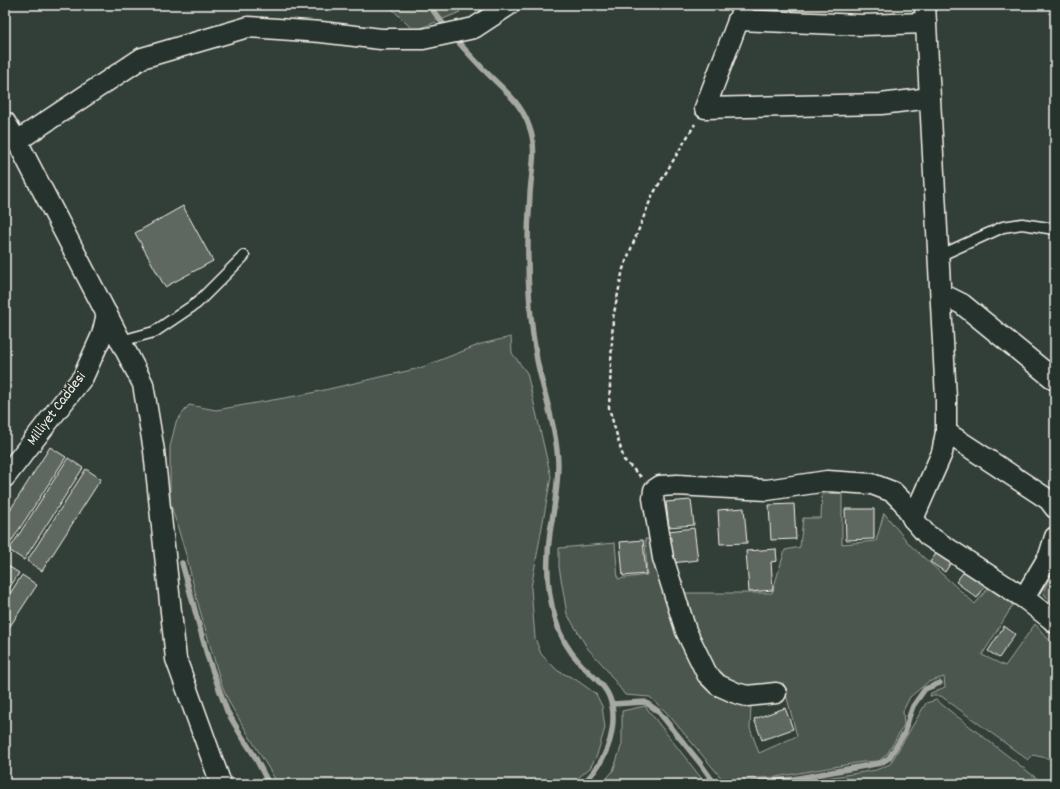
<svg xmlns="http://www.w3.org/2000/svg" width="1060" height="789" font-family="Dekko,sans-serif">
<style>
.green{fill:#4c564f;stroke:#a0a49c}
.lines{fill:none;stroke-linecap:round;stroke-linejoin:round}
.stream{stroke:#a6a9a1;stroke-width:5.5}
.building{fill:#5f6861;stroke:#f4f1e8}
.service-casing{stroke:#f4f1e8;stroke-width:13}
.minor-casing{stroke:#f4f1e8;stroke-width:23}
.path{stroke:#f4f1e8;stroke-width:2.5;stroke-dasharray:4 3;stroke-linecap:butt}
.service{stroke:#26332d;stroke-width:10}
.minor{stroke:#26332d;stroke-width:20}
.labels{text-anchor:middle;dominant-baseline:central;stroke-width:3;stroke-linejoin:round;paint-order:stroke}
.street-label{font-size:15px;fill:#f4f1e8;stroke:#26332d}
</style>
<rect width="100%" height="100%" fill="#323e38"/>
<filter id="ink" filterUnits="userSpaceOnUse"><feTurbulence type="fractalNoise" baseFrequency=".025" numOctaves="2"/><feDisplacementMap in="SourceGraphic" scale="8" xChannelSelector="R" yChannelSelector="G"/><feConvolveMatrix kernelMatrix="1 2 1 2 8 2 1 2 1" color-interpolation-filters="sRGB"/></filter>
<g filter="url(#ink)">
<g class="green">
<path d="M388 5H457L460 12 414 31Z"/>
<path d="M511 337 512 353 527 373 551 477 531 588 535 638 541 654 558 671 575 679 596 694 602 706 605 728 597 755 590 768 571 784H278L230 704 221 683 197 600 187 558 170 502V447L176 422 189 405 216 410 307 394 420 368 481 344Z"/>
<path d="M842 493V544L876 541 884 513 910 545 975 604 988 588 1013 605 982 655 1005 666 1035 624 1055 647V760L1033 755 1028 760 941 696H930L931 693 945 687 944 677 928 682 910 697 903 711 904 725 887 754 879 761 862 762 776 777 723 780 667 713 650 697 625 695 603 665 588 649 567 614 559 567V548L615 543 618 579 647 575 645 539H652L676 626 702 684 735 701 751 706 750 728 759 753 797 736 783 683 753 688 735 684 724 676 715 667 702 648 692 621 685 593H772L785 550 800 547 803 518H821L822 494Z"/>
<path d="M1055 570V609L1043 592 1049 579Z"/>
<path d="M936 700 1044 784H772L826 778 876 770 890 764 926 703Z"/>
<path d="M645 706 706 784H602L613 771 622 744V711Z"/>
</g>
<g class="lines">
<g class="stream">
<path d="M429 5 447 29"/>
<path d="M454 37C463 48 474 59 484 70 501 87 521 102 529 126 538 148 531 172 530 194 526 250 527 306 537 360 544 395 557 429 558 464 558 487 554 510 550 532 546 561 547 593 556 621 560 636 569 651 580 663 586 670 594 676 600 683 615 698 615 720 610 740 605 757 595 773 582 784"/>
<path d="M182 563 208 658 227 711 241 735 254 755 269 784"/>
<path d="M612 704 645 702 658 711 700 763 715 784"/>
<path d="M740 784 793 779 881 763 889 758 905 732 909 717 913 706 925 689 940 683"/>
</g>
</g>
<g class="building">
<path d="M183 206 213 261 165 287 135 233Z"/>
<path d="M50 447 66 457 7 548 5 547V518Z"/>
<path d="M68 458 83 468 24 560 9 550Z"/>
<path d="M86 469 101 479 42 571 27 561Z"/>
<path d="M691 500 694 525 669 527 666 502Z"/>
<path d="M794 504 796 539 771 540 769 505Z"/>
<path d="M744 508 747 543 720 544 718 510Z"/>
<path d="M845 509H874V539L846 540Z"/>
<path d="M694 528 698 560 672 563 668 531Z"/>
<path d="M643 540 646 574 623 576 620 542Z"/>
<path d="M776 549 777 561 771 562 773 590 749 592 746 551Z"/>
<path d="M938 551 952 561 945 572 930 562Z"/>
<path d="M5 564 19 573 5 595Z"/>
<path d="M965 570 986 585 977 598 956 582Z"/>
<path d="M22 575 37 585 5 634V601Z"/>
<path d="M1004 626 1015 634 999 658 988 651Z"/>
<path d="M785 708 793 729 762 740 754 719Z"/>
</g>
<g class="lines">
<defs>
<g id="service">
<path d="M939 256 1003 227 1022 224 1055 229"/>
<path d="M121 341 154 332 197 303 244 256"/>
</g>
<g id="minor">
<path d="M744 5 705 108 881 104 930 98"/>
<path d="M925 5 946 398V432L1049 500 1055 508"/>
<path d="M738 20 862 25 926 23"/>
<path d="M5 122 17 141 143 384 154 451 176 659 221 784"/>
<path d="M17 141 142 58 248 27 321 32 381 39H423L474 28 509 5"/>
<path d="M941 297 950 298 962 304 1055 380"/>
<path d="M5 477 83 377 102 335 107 314"/>
<path d="M913 519 942 453 946 432"/>
<path d="M1024 598 1049 556 1055 537"/>
<path d="M776 693 747 696 736 693 718 685 707 674 686 631 663 558 653 498 654 490 660 486 677 485 767 490 827 481 872 484 893 492 904 503 913 519 927 535 1024 598 1051 619 1055 623"/>
</g>
</defs>
<use href="#service" class="service-casing"/>
<use href="#minor" class="minor-casing"/>
<path class="path" d="M641 477 624 460 609 408 613 318 623 269 652 196 695 124"/>
<use href="#service" class="service"/>
<use href="#minor" class="minor"/>
</g>
</g>
<g class="labels">
<g class="street-label">
<text transform="translate(57 409) rotate(-53)">Milliyet Caddesi</text>
</g>
</g>
<rect width="1060" height="789" fill="none" stroke="#26332d" stroke-width="20"/>
<rect x="10" y="10" width="1040" height="769" fill="none" stroke="#f4f1e8" stroke-width="1.5" filter="url(#ink)"/>
</svg>
